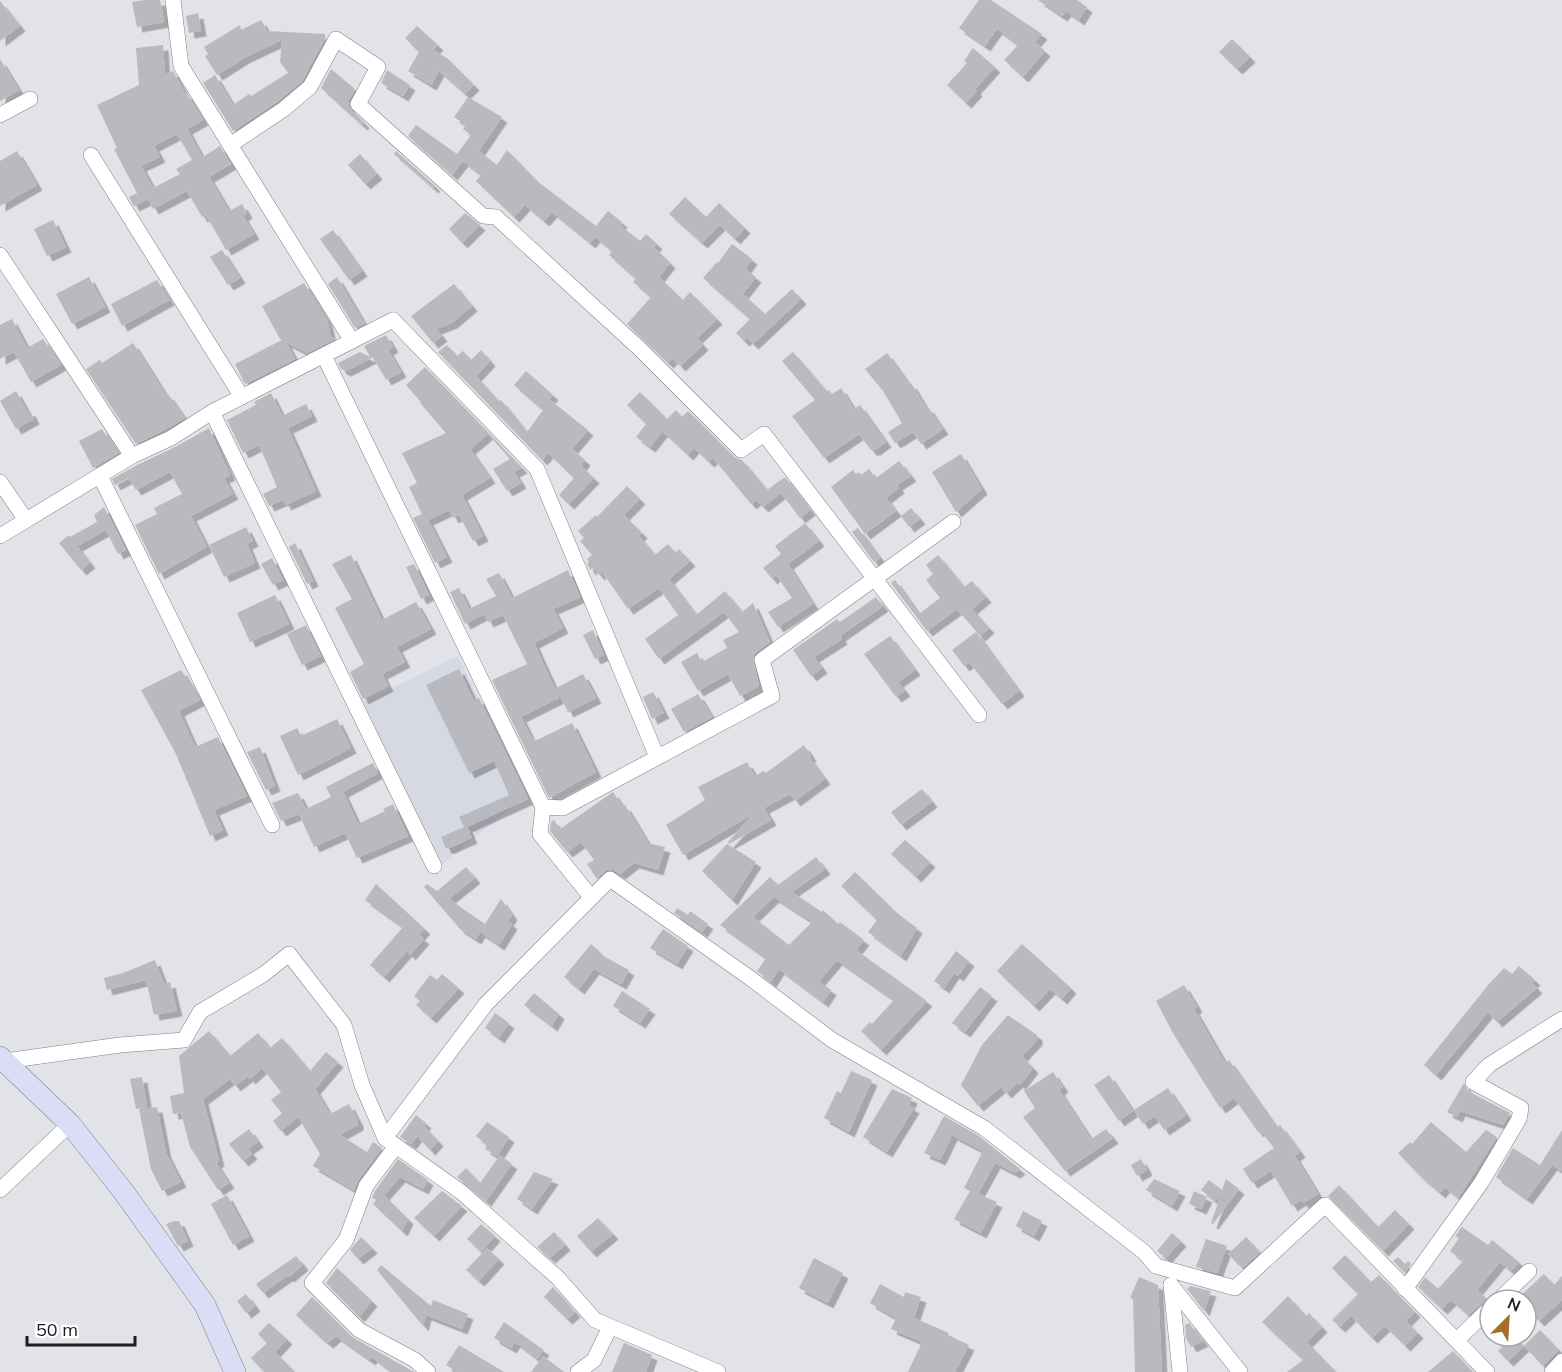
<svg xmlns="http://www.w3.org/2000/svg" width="1562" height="1372" font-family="Mulish,sans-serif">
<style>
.built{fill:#d6d8e4}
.building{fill:#b9babf;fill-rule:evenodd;filter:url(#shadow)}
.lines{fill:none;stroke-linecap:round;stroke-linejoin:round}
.street-casing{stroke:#7f8085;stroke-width:16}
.secondary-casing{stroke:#7f8085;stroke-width:22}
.street{stroke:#fff;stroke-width:15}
.secondary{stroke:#dbddf6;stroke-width:21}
</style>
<defs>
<filter id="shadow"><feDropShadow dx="5.5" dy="5.5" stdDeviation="0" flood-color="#0004"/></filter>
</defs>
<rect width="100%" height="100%" fill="#e2e3e8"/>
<path class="built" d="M458 656 525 797 441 865 363 702Z"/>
<g class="building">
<path d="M144 0H160L164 22 137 27 132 2Z"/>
<path d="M979 0H991L1042 34 1035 42 1045 51 1023 77 1004 60 1018 45 997 29 985 46 959 28Z"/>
<path d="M1038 0H1077L1087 7 1079 20 1066 11 1062 16Z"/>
<path d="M0 1 20 26 0 41Z"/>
<path d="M198 13 201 31 189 33 186 16Z"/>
<path d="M261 20 267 31 325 34V38L302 81 278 101 233 131 203 83 215 75 233 105 249 94 251 96 288 73 280 62 282 40 244 58 217 75 205 56 208 54 204 47 240 25 241 30Z"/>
<path d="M417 26 438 45 433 50 447 58 474 85 465 94 439 71 431 85 408 71 419 52 405 38Z"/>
<path d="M1232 39 1250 57 1237 69 1219 52Z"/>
<path d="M163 45 165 74 173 71 185 94 186 93 203 120 187 129 201 155 203 157 220 146 231 164 209 177 229 211 242 204 247 213 243 216 254 234 226 250 206 215 202 217 187 191 153 209 148 199 134 206 129 197 137 193 114 149 117 148 97 105 139 85 136 48ZM177 134 192 160 176 169 180 174 153 188 141 166 160 157 154 146Z"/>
<path d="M973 48 995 67 975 89 977 91 966 103 947 85 967 63 964 61Z"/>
<path d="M0 59 19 90 0 101Z"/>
<path d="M331 69 355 89 349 100V107L364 123 362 125 321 88Z"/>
<path d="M387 70 410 85 403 96 381 83Z"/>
<path d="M468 97 502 117 479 151 497 165 507 150 537 181 596 226 608 211 622 222 620 225 640 241 646 234 657 244 654 247 670 263 659 277 683 300 690 292 717 319 697 338 703 345 680 366 673 358 668 363 627 324 651 297 633 282 636 279 609 255 612 251 595 237 590 243 552 212 544 221 525 205 514 217 476 181 481 175 463 161 452 175 408 136 416 125 457 154 471 135 463 129 466 125 454 117Z"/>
<path d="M17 151 37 185 0 206V161Z"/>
<path d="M396 151 435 186 433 188 394 154Z"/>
<path d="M360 154 377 174 365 184 348 165Z"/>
<path d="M685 197 706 217 719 203 745 228 735 239 720 225 702 243 669 214Z"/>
<path d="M465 213 480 225 462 243 449 229Z"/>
<path d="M53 220 66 247 47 256 34 229Z"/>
<path d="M333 230 362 271 349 280 320 239Z"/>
<path d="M732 244 752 259 745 269 756 277 743 294 765 314 792 289 801 299 753 344 747 338 744 341 736 333 750 319 703 278 717 262 718 263Z"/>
<path d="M222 250 240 278 228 285 210 257Z"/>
<path d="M89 277 105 307 72 324 56 294Z"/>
<path d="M337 277 364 323 377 317 355 328 328 284Z"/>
<path d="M157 280 169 300 122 326 111 304Z"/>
<path d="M304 283 327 320 331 337 335 339 307 353 286 342 295 359 245 384 235 364 282 340 280 339 262 306Z"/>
<path d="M454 284 472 306 452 323 436 329 442 336 433 343 411 316Z"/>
<path d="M12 319 27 348 43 339 61 365 31 382 14 352 0 359V325Z"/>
<path d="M386 335 393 347 388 350 401 372 386 380 373 357 346 371 341 369 338 363 360 352 370 357 364 346Z"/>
<path d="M133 343 166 395 168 394 185 418 166 429 136 444 86 369 100 360 102 363Z"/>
<path d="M447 345 457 356 463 351 471 360 481 350 490 361 476 376 494 396 499 401 501 400 527 432 543 410 514 385 526 371 553 395 549 399 588 430 572 449 585 460 581 466 594 478 569 504 559 495 574 478 548 453 542 460 438 352Z"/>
<path d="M793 352 827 392 829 390 832 394 841 388 854 409 860 405 886 442 875 450H871L859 434 824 458 792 416 815 400 782 361Z"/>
<path d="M887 353 909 384 911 383 926 408 928 407 943 429 921 444 913 432 895 443 888 432 902 423 883 391 865 369Z"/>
<path d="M425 367 522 468 514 472 521 483 507 491 493 469 510 459 488 434 470 449 490 478 462 495 483 536 473 541 459 515 453 518 449 510 428 520 447 557 435 563 413 518 422 514 409 487 417 483 402 453 446 433 420 403 421 402 406 385Z"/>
<path d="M16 391 27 411H30L34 419 16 429 0 401Z"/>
<path d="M640 392 667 419 676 410 682 417 688 411 734 457 742 460 767 490 785 477 810 510 800 518 781 493 763 507 756 500 751 504 713 458 709 462 694 448 688 455 664 433 662 432 650 447 636 437 646 424 627 405Z"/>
<path d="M271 393 282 416 306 404 312 416 288 428 316 491 286 505 283 500 269 506 263 494 277 487 259 445 243 453 227 420 256 405 254 402Z"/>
<path d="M209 428 230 475 224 478 233 494 191 516 207 547 159 574 135 525 157 514 154 508 182 494 170 472 136 490 128 478 115 485 112 479 137 465 175 447Z"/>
<path d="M102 429 118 453 93 468 79 441Z"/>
<path d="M961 454 982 489 956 512 932 472Z"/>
<path d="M899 461 911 476 897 485 899 488 886 498 896 511 865 534 831 487 853 470 856 474 859 472 861 475 869 469 876 478Z"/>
<path d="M627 486 640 499 624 515 642 533 639 536 655 555 668 544 676 553 679 549 690 561 669 579 696 615 725 591 742 612 753 603 770 642 756 652 753 657 759 686 740 696 728 674 698 691 681 662 697 653 702 662 727 648 723 640 739 632 724 612 659 659 645 639 678 615 659 588 628 609 602 572 599 575 593 567 590 570 587 563 589 562 587 559 592 555 580 541 584 538 578 531 596 515 597 517Z"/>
<path d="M104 507 126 550 118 554 106 530 77 546 90 563 81 570 59 543 69 535 70 537 97 522 94 515Z"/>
<path d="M911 508 920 519 909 527 901 516Z"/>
<path d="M805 523 819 541 788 564 813 604 778 627 768 612 792 598 776 575 772 579 763 568 781 554 775 546Z"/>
<path d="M246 527 253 541 247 544 255 563 224 577 209 545Z"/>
<path d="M858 528 880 558 874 562 852 532Z"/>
<path d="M295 543 313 581 307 584 289 547Z"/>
<path d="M351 555 382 620 416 602 431 629 397 647 405 662 382 674 388 686 363 699 350 672 364 664 335 608 352 599 332 564Z"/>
<path d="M938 555 964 587 972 581 986 597 972 609 989 628 980 636 957 609 927 631 891 583 895 580 919 614 940 598 926 580 933 574 926 565Z"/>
<path d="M272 558 283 580 273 585 261 564Z"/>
<path d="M414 564 429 595 421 599 406 567Z"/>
<path d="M568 570 580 597 553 609 563 628 534 643 559 698 521 717 531 737H532L535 741 572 723 596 772 549 798 492 680 527 664 503 615 488 622 484 614 465 624 450 592 459 588 469 609 496 596 486 579 499 573 512 598Z"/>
<path d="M275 595 289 624 250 642 237 613Z"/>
<path d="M876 597 883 606 840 636 842 639 814 657 822 668 811 676 793 650 837 619 840 622Z"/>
<path d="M306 625 321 656 302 665 287 634Z"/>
<path d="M593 630 604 655 595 659 583 635Z"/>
<path d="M976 632 1019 691 1002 704 969 662 964 666 952 650Z"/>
<path d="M890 636 915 670 898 682 905 691 896 697 864 654Z"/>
<path d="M459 669 474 701 479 698 528 799 467 827 472 838 450 848H446L441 837 464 827 459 817 509 795 494 761 469 773 426 685Z"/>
<path d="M181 670 200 700 179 711 195 747 218 737 247 796 214 810 223 830 210 836 176 754 141 690Z"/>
<path d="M583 674 596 698 568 712 556 688Z"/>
<path d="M653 692 664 713 652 719 643 697Z"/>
<path d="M698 694 712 717 684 732 671 709Z"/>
<path d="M337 719 351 748 298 775 280 736 297 728 301 736Z"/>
<path d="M804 745 811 756 809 757 825 779 795 801 790 794 764 808 771 820 729 844 728 842 753 814 683 855 666 825 705 800 698 787 747 762 755 776 764 771 766 773Z"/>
<path d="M260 747 275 786 266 790 247 752Z"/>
<path d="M373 763 378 773 343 792 358 824 385 811 383 809 393 804 408 836 357 858 345 833 314 847 299 814 281 821 272 803 298 793 306 809 331 797 326 787Z"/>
<path d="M922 789 932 802 901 825 891 812Z"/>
<path d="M613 792 623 807 625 805 648 843 665 847 658 870 634 863 620 874 612 869 606 870 597 879 587 864 594 860 581 842 567 852 550 831 551 822 554 820 560 829Z"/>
<path d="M905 840 930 862 916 877 891 854Z"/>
<path d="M727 844 756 862 732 900 702 871Z"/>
<path d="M816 857 825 869 792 892 822 912 823 910 838 924 840 922 864 940 856 950 927 1001 881 1050 861 1031 870 1022 872 1024 894 1000 837 960 819 981 831 990 823 1002 779 969 771 982 757 971 766 958 720 925 770 877 778 885ZM774 897 812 922 789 945 753 917Z"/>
<path d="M466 867 475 878 449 899 485 924 501 899 512 915 508 921 512 924 499 945 480 932 476 939 460 929 424 887 427 884 437 891Z"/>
<path d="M855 872 897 913 917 928 901 956 868 932 877 920 841 886Z"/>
<path d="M376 884 425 929 419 935 424 939 410 955 407 951 384 977 370 965 403 927 365 900Z"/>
<path d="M677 908 688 915 690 911 708 924 702 932 674 913Z"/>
<path d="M663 929 688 946 677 964 650 948Z"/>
<path d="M591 944 605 957 629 970 621 984 594 969 579 989 564 977Z"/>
<path d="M1022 944 1071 988 1062 999 1050 989 1034 1006 997 971Z"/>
<path d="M956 951 969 961 958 976 954 973 944 988 934 981Z"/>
<path d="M155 960 164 984 170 982 177 1011 154 1015 146 980 107 990 104 978 123 973Z"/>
<path d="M1519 966 1535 980 1532 983 1537 988 1497 1022 1488 1012 1436 1075 1424 1065 1489 984 1504 968 1512 974Z"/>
<path d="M442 974 459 988 431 1018 416 1005 420 1001 414 996 430 975 437 980Z"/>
<path d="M1184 985 1197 1007 1194 1009 1225 1063 1229 1060 1277 1128 1280 1125 1300 1152 1295 1156 1318 1194 1303 1203 1301 1200 1292 1206 1271 1171 1252 1183 1243 1169 1274 1148 1260 1130 1258 1132 1234 1098 1220 1108 1174 1035 1156 1001Z"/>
<path d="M980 987 992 996 965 1032 952 1023Z"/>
<path d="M622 991 650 1009 640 1023 613 1006Z"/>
<path d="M534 993 559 1014 552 1026 524 1005Z"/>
<path d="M495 1013 509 1023 499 1038 485 1028Z"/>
<path d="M1008 1015 1037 1035V1040L1022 1056 1033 1068 1020 1085 1018 1082 1006 1093 1001 1087 978 1106 961 1085 982 1045Z"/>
<path d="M209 1031 230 1056 258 1033 270 1048 282 1038 310 1071 326 1052 338 1062 315 1089 330 1114 349 1104 358 1121V1125L340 1135 367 1152 373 1142 382 1148 358 1180 354 1190 313 1166 320 1154 298 1117 281 1131 273 1121 282 1113 271 1100 281 1092 262 1068 250 1079 248 1076 235 1086 230 1079 203 1099 219 1161 216 1163 229 1183 218 1190 190 1147 181 1113 173 1114 170 1096 184 1093 179 1056Z"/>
<path d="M851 1071 872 1080 849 1132 824 1118 837 1091 841 1093Z"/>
<path d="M1053 1072 1063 1087 1059 1090 1091 1139 1106 1129 1113 1138 1065 1171 1023 1117 1035 1108 1024 1091Z"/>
<path d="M1109 1075 1133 1111 1119 1121 1094 1085Z"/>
<path d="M142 1077 147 1107 136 1109 130 1079Z"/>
<path d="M1464 1083 1468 1091 1510 1113 1503 1125 1460 1111 1457 1117 1447 1112Z"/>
<path d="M1168 1088 1186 1115 1164 1130 1155 1116 1143 1124 1134 1110Z"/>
<path d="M892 1089 912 1098 909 1105 914 1108 887 1152 863 1137Z"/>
<path d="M157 1107 166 1153 181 1182 162 1191 151 1169 139 1109Z"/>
<path d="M416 1115 426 1123 424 1126 438 1141 430 1150 417 1136 411 1144 400 1137Z"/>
<path d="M944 1116 979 1136 1020 1169 1015 1173 995 1163 978 1194 997 1202 981 1233 954 1219 970 1191 964 1188 983 1151 952 1135 940 1160 924 1153Z"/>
<path d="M487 1122 509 1137 497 1156 485 1149 487 1145 476 1136Z"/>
<path d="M1431 1122 1466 1152 1486 1130 1497 1137 1458 1198 1445 1187 1440 1193 1420 1176 1398 1153 1410 1142 1412 1144Z"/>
<path d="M249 1129 258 1142 248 1149 252 1154 243 1161 229 1144Z"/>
<path d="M1562 1130V1171L1552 1165 1527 1199 1496 1177 1513 1148 1540 1165Z"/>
<path d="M500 1155 512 1164 486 1201 457 1177 466 1168 480 1183Z"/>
<path d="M398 1159 428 1180 423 1189 400 1177 384 1195 408 1219 402 1231 373 1204 376 1200 372 1198 375 1191Z"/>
<path d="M1141 1159 1147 1170 1137 1176 1131 1165Z"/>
<path d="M534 1172 553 1179 532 1209 517 1199Z"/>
<path d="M1154 1179 1180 1191 1172 1206 1146 1190Z"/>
<path d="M1226 1179 1239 1189 1213 1224 1211 1223 1221 1194 1215 1201 1201 1190 1209 1180 1222 1190Z"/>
<path d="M1339 1185 1378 1227 1395 1210 1409 1224 1383 1251 1328 1196Z"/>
<path d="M442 1191 462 1206 434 1236 414 1218Z"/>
<path d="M1194 1191 1207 1197 1201 1209 1189 1204Z"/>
<path d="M227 1195 249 1236 233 1245 211 1204Z"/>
<path d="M1023 1211 1042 1221 1034 1236 1016 1226Z"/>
<path d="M598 1218 613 1234 591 1252 577 1236Z"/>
<path d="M174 1221H179L188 1241 178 1246 166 1224Z"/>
<path d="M481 1224 495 1236 481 1252 467 1239Z"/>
<path d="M1462 1227 1488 1245 1492 1240 1519 1262 1511 1271 1500 1262 1477 1290 1487 1299 1468 1315 1451 1300 1442 1309 1418 1287 1425 1277 1438 1289 1463 1261 1450 1251 1459 1238 1455 1236Z"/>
<path d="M554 1232 565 1245 550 1258 537 1247Z"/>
<path d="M1172 1233 1181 1241 1166 1258 1157 1251Z"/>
<path d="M361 1237 372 1248 358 1259 350 1250Z"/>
<path d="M1246 1237 1260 1252 1242 1268 1228 1254Z"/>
<path d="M1206 1239 1227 1246 1217 1273 1196 1267Z"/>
<path d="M487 1248 499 1259 479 1281 466 1270Z"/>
<path d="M1345 1255 1371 1282 1379 1275 1415 1312 1406 1321 1418 1333 1405 1346 1385 1326 1372 1338 1351 1316 1340 1327 1332 1320 1358 1294 1332 1268Z"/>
<path d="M296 1256 303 1265 289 1277 287 1276 263 1293 256 1284Z"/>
<path d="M1398 1257 1405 1264 1408 1261 1411 1264 1405 1273 1393 1261Z"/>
<path d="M814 1258 843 1273 828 1303 799 1288Z"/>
<path d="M381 1265 431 1306 433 1300 468 1314 462 1329 426 1315 423 1326 377 1270Z"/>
<path d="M337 1268 372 1301 359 1317 326 1283Z"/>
<path d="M1544 1274 1554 1285 1562 1276V1300L1539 1321 1526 1307V1300H1516Z"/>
<path d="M1139 1277 1158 1285 1162 1372H1135L1133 1299 1130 1298Z"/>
<path d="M880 1284 904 1297 905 1292 921 1297 914 1318 949 1333 948 1335 969 1345 955 1372H908L922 1342 891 1329 896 1318 870 1303Z"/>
<path d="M1190 1286 1211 1291 1204 1311 1187 1289Z"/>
<path d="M553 1287 575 1312 567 1319 544 1297Z"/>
<path d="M246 1294 255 1306 246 1313 237 1301Z"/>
<path d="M1288 1296 1306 1316 1309 1313 1322 1327 1307 1342 1336 1372H1287L1303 1360 1262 1322Z"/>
<path d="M312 1297 352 1337 414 1372H392L372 1357 370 1360 336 1336 328 1343 320 1337 296 1315Z"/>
<path d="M504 1322 544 1350 537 1359 515 1342 511 1348 494 1338Z"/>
<path d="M269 1323 287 1339 275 1352 295 1372H264L251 1358 267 1343 258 1334Z"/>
<path d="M1189 1323 1203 1341 1191 1347 1186 1338 1185 1325Z"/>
<path d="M1540 1330 1559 1350 1543 1366 1524 1346Z"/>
<path d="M1493 1336H1514L1524 1346 1508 1361 1498 1351 1503 1346Z"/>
<path d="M624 1343 652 1355 646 1372H612Z"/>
<path d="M459 1345 504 1372H457L446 1365Z"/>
<path d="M1453 1351 1473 1372H1428Z"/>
<path d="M543 1356 564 1372H531Z"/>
</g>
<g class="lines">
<defs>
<g id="street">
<path d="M173 0 181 66 352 341"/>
<path d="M0 115 30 99"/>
<path d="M230 145 284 109 310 87 336 39 378 67 358 104 483 216 496 217 640 349 741 450 764 434 979 715"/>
<path d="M91 155 242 397"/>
<path d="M0 255 132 456"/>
<path d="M324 356 543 807 540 834 591 897"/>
<path d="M212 412 434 866"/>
<path d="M100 476 272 825"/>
<path d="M0 482 26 520"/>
<path d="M0 536 132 456 171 438 212 412 393 320 537 469 657 757"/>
<path d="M543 807 563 808 772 696 762 660 953 522"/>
<path d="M5 1061 120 1045 184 1040 200 1012 264 974 289 954 344 1025 362 1085 385 1138 486 1004 610 879 750 978 832 1040 984 1128 1144 1252 1156 1266 1235 1288 1325 1205 1487 1372"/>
<path d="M385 1138 460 1191 558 1278 595 1320 718 1372"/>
<path d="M396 1146 366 1186 346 1240 312 1283 359 1330 415 1360 428 1372"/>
<path d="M0 1190 70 1124"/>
<path d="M1171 1285 1240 1372"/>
<path d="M1171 1285 1180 1372"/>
<path d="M1405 1289 1481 1183 1519 1119 1521 1108 1473 1082 1489 1065 1562 1019"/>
<path d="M1499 1300 1529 1271"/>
<path d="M1457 1340 1490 1308"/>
<path d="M578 1372 594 1360 610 1327"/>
<path d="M1552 1372 1562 1361"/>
</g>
<path id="secondary" d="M0 1057 70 1124 123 1191 205 1305 235 1372"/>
</defs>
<use href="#street" class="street-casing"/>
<use href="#secondary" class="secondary-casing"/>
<use href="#street" class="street"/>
<use href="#secondary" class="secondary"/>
</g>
<g transform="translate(1508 1318) rotate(24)"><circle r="28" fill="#ffffff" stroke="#a4a5a5" stroke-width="1.5"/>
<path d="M0-4.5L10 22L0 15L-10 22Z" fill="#a56f2a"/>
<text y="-9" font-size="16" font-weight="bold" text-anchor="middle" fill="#1c1d1f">N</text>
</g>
<path d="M27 1336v9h108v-9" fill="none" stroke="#1c1d1f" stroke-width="3"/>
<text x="36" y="1336" font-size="18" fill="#1c1d1f" stroke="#ffffff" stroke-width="4.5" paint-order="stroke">50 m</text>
</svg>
